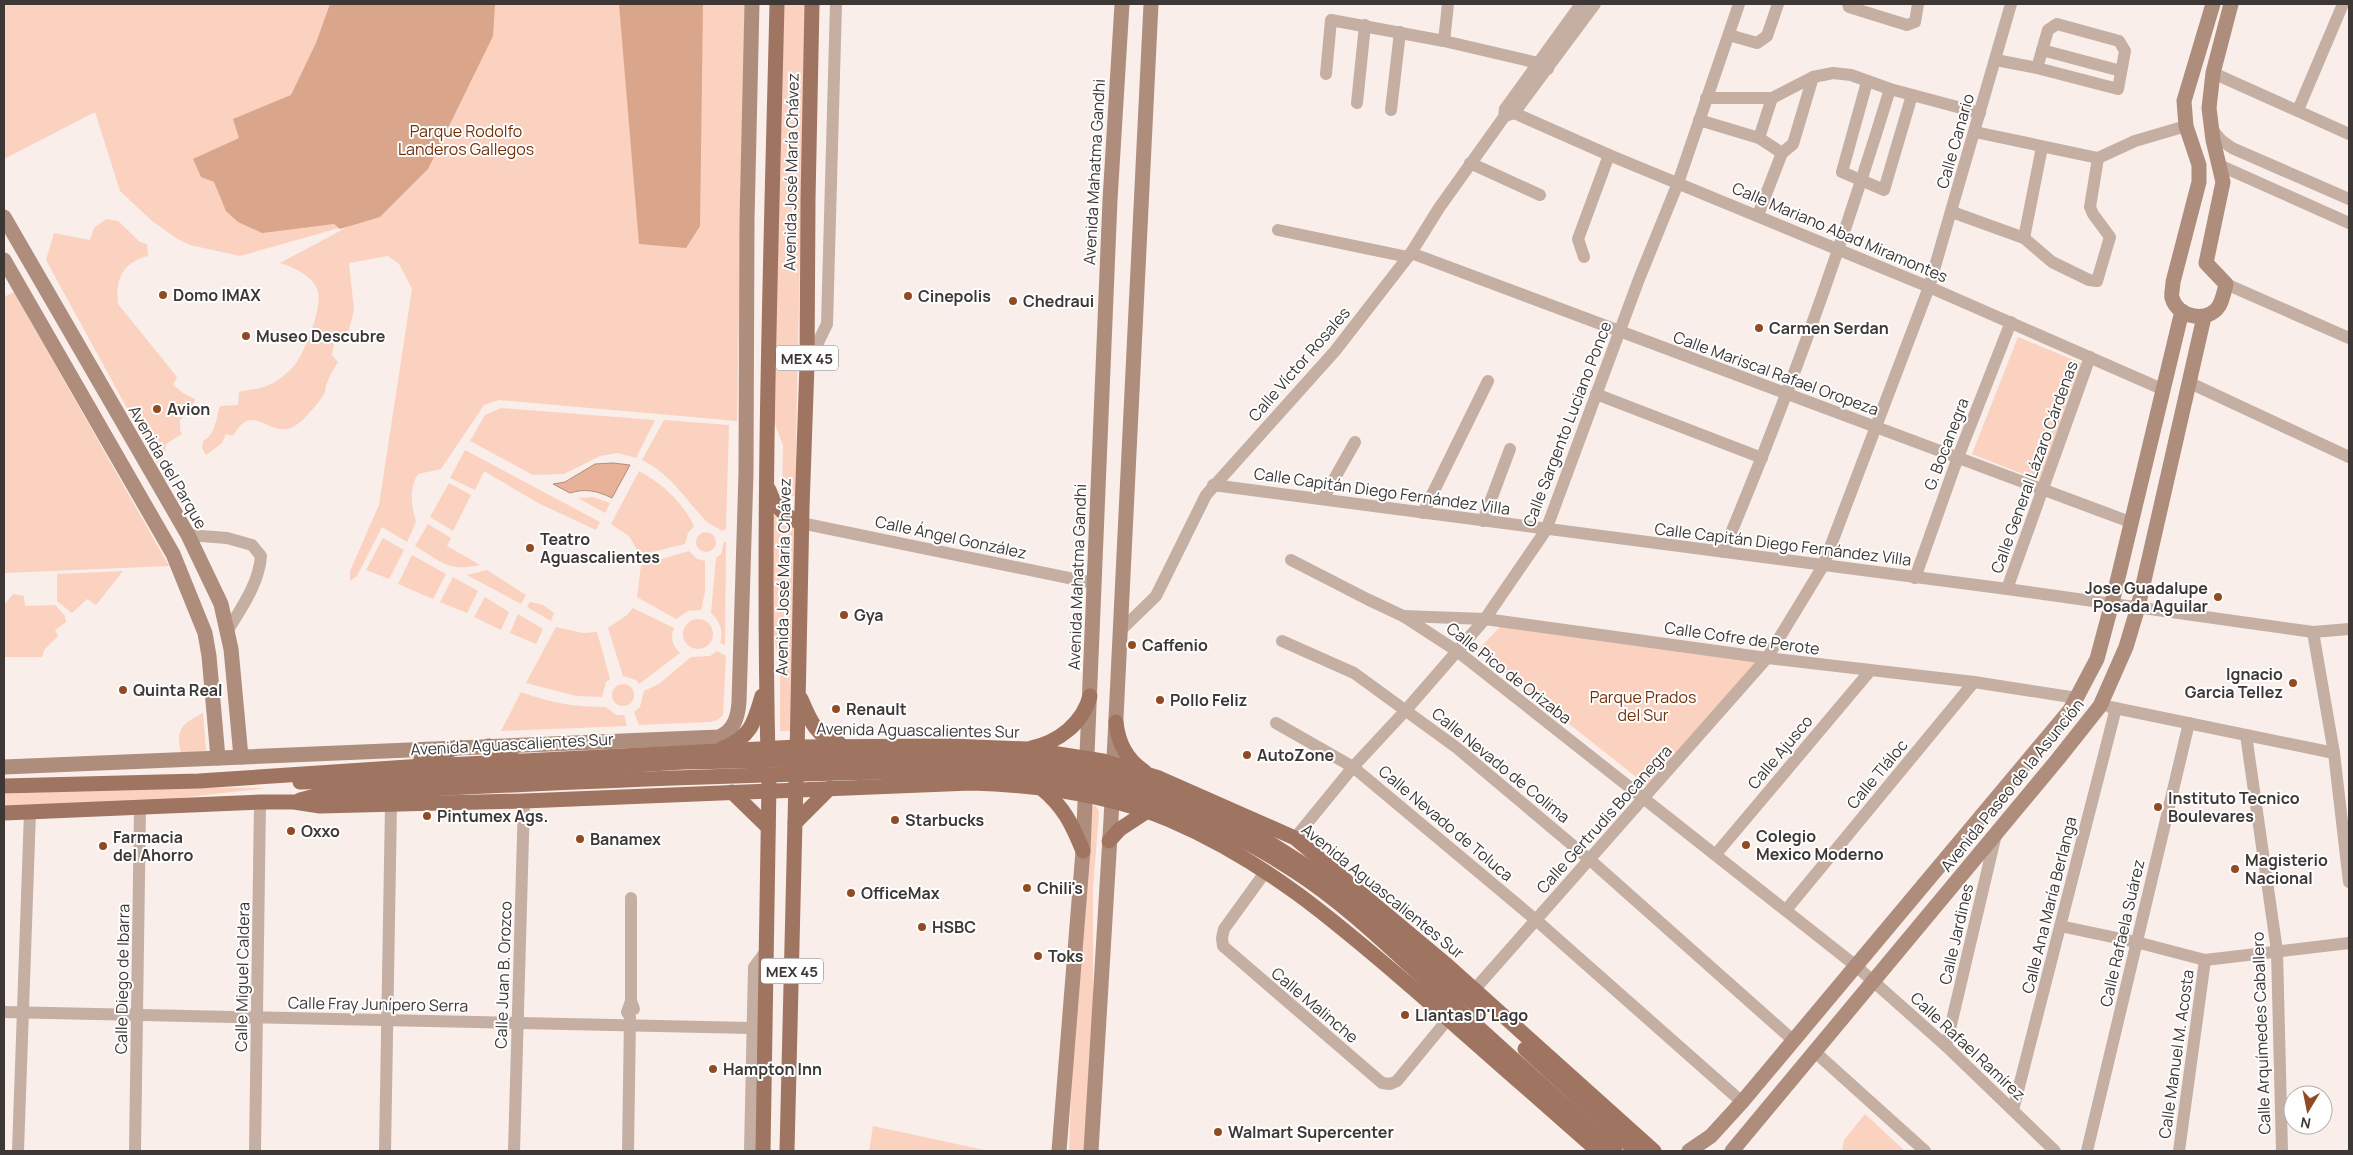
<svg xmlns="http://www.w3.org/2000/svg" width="2353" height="1155" font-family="Manrope,sans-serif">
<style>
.green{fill:#fad2bf}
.forest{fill:#d9a58b}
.water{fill:#e7b298;stroke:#b48d7b}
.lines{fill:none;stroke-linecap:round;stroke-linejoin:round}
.street{stroke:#c5aea2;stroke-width:12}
.secondary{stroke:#af8d7c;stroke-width:15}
.primary{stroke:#9f7561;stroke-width:15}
.primary-bridge{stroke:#9f7561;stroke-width:15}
.poi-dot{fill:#914b23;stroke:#fefefe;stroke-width:2}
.labels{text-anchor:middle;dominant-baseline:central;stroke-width:4;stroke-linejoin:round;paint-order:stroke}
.shield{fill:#fefefe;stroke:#777372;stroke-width:1}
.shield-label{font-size:15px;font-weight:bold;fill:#3d3836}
.park-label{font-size:16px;fill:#71320a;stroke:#fefefe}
.street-label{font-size:16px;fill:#3d3836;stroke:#fefefe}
.poi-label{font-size:16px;font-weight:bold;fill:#3d3836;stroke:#fefefe;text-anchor:start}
</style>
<rect width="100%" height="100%" fill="#f9eee9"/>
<g class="green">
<path d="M4 4H745L737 421 499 400 484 405 441 469 418 474C409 488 411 506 416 522L407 542 382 527 357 576 350 581V571L379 505 412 289 399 264 388 256 349 263 354 310 348 333 342 334 334 344 332 355 338 362C334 369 329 376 327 383 325 386 326 391 324 394 322 399 304 420 299 423 271 446 255 396 233 436L226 434 221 444 206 455 202 448 203 441C216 434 216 418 220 406L238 405 239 392C248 390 260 389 269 385 277 382 287 373 293 367 305 353 322 309 318 292 314 276 293 267 280 263L353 224 240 256 190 245 176 238 152 221 120 191 95 112 4 159Z"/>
<path d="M779 4H805L795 496 782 495 783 445 771 414Z"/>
<path d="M106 219 118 221 140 242 147 244 148 256C123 262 115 279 118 304L177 377 173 385 183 393 195 399 191 410 180 420V430L182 434 166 444 164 458 157 463 46 260 54 233 90 240 94 228Z"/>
<path d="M14 292 169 566 4 573V297Z"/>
<path d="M2018 337 2083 364 2040 481 1972 454Z"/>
<path d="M501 408 655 420 636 458 618 453 600 456 564 474 533 475 470 441 485 415Z"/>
<path d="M664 420 729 425 726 529 722 531C717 527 710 525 706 521 685 499 671 474 642 460Z"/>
<path d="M465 450 600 522 596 530 540 504 484 471 475 490 450 478Z"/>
<path d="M639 471C662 483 683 503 694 526L688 533 685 544 640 555 629 536 611 524Z"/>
<path d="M449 483 471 495 453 531 430 517Z"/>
<path d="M593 497 610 503 605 513 578 498Z"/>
<path d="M769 512 798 529 793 731H780V668L768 604Z"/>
<path d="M428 524 451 538 447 546 480 565C448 572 442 562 415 546Z"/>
<circle cx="706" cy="542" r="10"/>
<path d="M383 538 404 550 389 579 366 570Z"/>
<path d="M724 542H726L725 645 720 643C724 632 720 621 711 613L716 558 721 554Z"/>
<path d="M689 551 697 559 705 561V592L701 610 688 611 676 619 637 597 641 565Z"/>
<path d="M412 555 446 574 433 599 398 584Z"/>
<path d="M487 570 526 595 521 604 467 575Z"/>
<path d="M123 571 96 605 87 599 72 613 57 601V574Z"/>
<path d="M453 577 478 591 467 613 440 602Z"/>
<path d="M13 594 24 596 25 606 55 605 65 616 66 622 55 630 58 636 44 650 42 657H4V605Z"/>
<path d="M485 597 509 612 501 630 474 617Z"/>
<path d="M530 602 543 605 554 613 551 621 527 607Z"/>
<path d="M633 608 674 628C670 638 672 645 680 653L639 684 636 680 623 676 608 628 627 615Z"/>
<path d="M518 614 543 629 536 644 510 633Z"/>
<circle cx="698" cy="634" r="15"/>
<path d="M1501 626 1762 662 1650 788 1477 651Z"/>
<path d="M556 627 583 633 597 632 610 679 606 682 602 697 576 696 526 683Z"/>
<path d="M717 651 726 656 723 715 717 720 710 722 639 725 634 712 640 707 644 691 659 684 691 657 710 656Z"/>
<circle cx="623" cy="695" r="11"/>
<path d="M521 692C550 703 575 707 606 707L616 715H624L627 726 501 731Z"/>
<path d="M203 713 206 751 181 753C175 729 182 724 203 713Z"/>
<path d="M162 787 267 788 162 800 4 807V794Z"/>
<path d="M1091 805 1096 806 1099 812 1093 888V1006L1085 1151H1069L1074 1020Z"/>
<path d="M1865 1114 1905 1151H1842L1844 1140Z"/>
<path d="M873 1126 989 1151H869Z"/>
</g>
<g class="forest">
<path d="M330 4H495L493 36 428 169 380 217 340 229 334 224 262 233 238 222 226 211 214 182 201 177 193 159 239 138 233 119 291 95 316 43Z"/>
<path d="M619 4H703L700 226 686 248 639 244Z"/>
</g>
<path class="water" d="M613 463 630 465 612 498C597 491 586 488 570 493L553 484 565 482 595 464Z"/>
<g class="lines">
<g class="street">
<path d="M1848 4 1849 7 1907 25 1915 22 1918 4"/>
<path d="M1729 35 1757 43 1767 36 1778 4"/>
<path d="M1444 41 1448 4"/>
<path d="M2042 50 2121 71"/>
<path d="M1996 60 2037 68 2118 89 2125 51 2119 41 2057 24 2048 30 2037 68"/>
<path d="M2213 73 2349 134"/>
<path d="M1326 74 1331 20 1444 41 1538 63 1548 69"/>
<path d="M1867 82 1842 172 1884 190 1912 95"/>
<path d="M1706 98H1772L1813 77 1833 73 1851 75 1890 89 1980 113"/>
<path d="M1357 103 1365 25"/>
<path d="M1505 109 1609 155 1929 287 2162 389"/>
<path d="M1391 110 1400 32"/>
<path d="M2298 110 2343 4"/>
<path d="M1508 115 1514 113 1595 4"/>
<path d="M1699 120 1759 138 1782 153"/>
<path d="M2212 129 2221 140 2232 148 2349 199"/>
<path d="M1975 132 2098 158"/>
<path d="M1759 138 1772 98"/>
<path d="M2098 158 2135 141 2186 126"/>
<path d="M1470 163 1540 195"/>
<path d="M2219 165 2349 223"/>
<path d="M1952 212 2024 238 2052 262 2089 280 2097 281 2110 237 2093 214 2090 207 2098 158"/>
<path d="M1758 215 1782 153 1793 144 1813 77"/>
<path d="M1278 230 1408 257"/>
<path d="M2024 238 2042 147"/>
<path d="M1411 253 2130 522"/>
<path d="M1584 257 1578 239 1609 155"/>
<path d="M2226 284 2349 338"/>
<path d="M807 365 827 324 836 4"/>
<path d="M2190 383 2349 457"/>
<path d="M1596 394 1762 458"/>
<path d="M1213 485 2007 589 2313 632 2349 629"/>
<path d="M1323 499 1355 442"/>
<path d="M1423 513 1488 381"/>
<path d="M1483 521 1510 449"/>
<path d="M801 523 1093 583"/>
<path d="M188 535 227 538 252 545 261 556C259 583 242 607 228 630"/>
<path d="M1723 552C1787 401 1842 246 1890 89"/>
<path d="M1291 560 1367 599 1403 616 1457 651 1856 966 1946 1046 2055 1151"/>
<path d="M1915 578 1958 457 2011 322"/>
<path d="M2007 589 2090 357"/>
<path d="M1403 616 1485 619 1767 658 1974 682 2077 698"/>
<path d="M1121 630 1156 596 1206 495 1335 351 1411 253 1439 208 1504 117 1505 109 1581 4"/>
<path d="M2313 632 2334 753 2349 882"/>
<path d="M1282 641 1354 673 1457 748 1589 859 1794 1041"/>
<path d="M2110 707 2334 753"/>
<path d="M1276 723 1353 767 1536 920 1742 1102"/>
<path d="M2246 735 2277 951 2282 1151"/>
<path d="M1295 838 1353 767 1406 710 1485 619 1546 530 1639 279 1678 183 1739 4"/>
<path d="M1716 854 1870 671"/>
<path d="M1266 871 1224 929 1222 938 1223 946 1382 1083 1390 1084 1397 1081 1448 1019"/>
<path d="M631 898V1001L634 1009"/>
<path d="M1786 910 1974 682"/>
<path d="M2060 926 2136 942 2205 960 2349 943"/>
<path d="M1474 990 1767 658 1823 566 1929 287 2011 4"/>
<path d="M4 1012 751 1028"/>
<path d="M1946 1046 1996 834"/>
<path d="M1815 1052 1925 1151"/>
<path d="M2013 1110 2116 708"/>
<path d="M18 1151 30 812"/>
<path d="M135 1151 140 808"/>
<path d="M255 1151 260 802"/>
<path d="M385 1151 391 804"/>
<path d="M514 1151 524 801"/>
<path d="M628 1151 630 1017 627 1012 631 1001"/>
<path d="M750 1151 754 967 766 951"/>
<path d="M2087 1151 2189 723"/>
<path d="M2179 1151 2205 960"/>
</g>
<g class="secondary">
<path d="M2213 4 2184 101 2186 126 2199 165V182L2173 282C2173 287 2171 293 2172 298 2178 318 2208 323 2219 306 2223 299 2224 292 2226 284L2206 263 2223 182 2213 140 2209 108 2213 73 2231 4"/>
<path d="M4 217 188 535 221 604 231 649 241 757"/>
<path d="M4 260 173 554 205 633 209 656 218 758"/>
<path d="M4 767 719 737C734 731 738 717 739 702L746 473 747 220 752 4"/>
<path d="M1059 1151 1083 851 1110 200 1122 4"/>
<path d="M1091 1151 1111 820 1151 4"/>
<path d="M1689 1151 1711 1136 1742 1102 2070 710 2097 659 2112 603 2182 311"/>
<path d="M1732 1151 2058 759 2100 706 2126 647 2138 607 2204 317"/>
</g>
<g class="primary">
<path d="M769 490C774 506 786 517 801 523"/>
<path d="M801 699C810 720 816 737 839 743"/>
<path d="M1116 722C1118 742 1127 760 1144 771"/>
<path d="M489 746 517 761"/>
<path d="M723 748C751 737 754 723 762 696"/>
<path d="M1031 748C1059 742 1083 723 1090 696"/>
<path d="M797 755 802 508 807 365 808 199 812 4"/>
<path d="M768 757C762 506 771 255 777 4"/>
<path d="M420 762 458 747"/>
<path d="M4 786 199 781 408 767 797 747 950 746 1026 749 1103 761 1159 778 1295 838 1448 966 1654 1151"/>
<path d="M1041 788C1064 807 1072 824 1083 851"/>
<path d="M732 792 768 827"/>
<path d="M300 800 319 795 373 792"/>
<path d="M4 813 260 802H294L320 806 524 801 971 783C1038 785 1107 794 1170 820 1266 861 1336 922 1414 989 1475 1043 1537 1097 1598 1151"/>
<path d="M795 823 830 788"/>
<path d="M1109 841 1120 829 1146 812"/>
<path d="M1406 962 1615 1151"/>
<path d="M1525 1049 1636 1151"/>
<path d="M763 1151 769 783"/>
<path d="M787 1151 796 780"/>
</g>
<g class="primary-bridge">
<path d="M300 782 387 780 683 762 852 759H1023L1066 766 1152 788 1211 812 1262 838 1303 864 1343 893 1482 1010"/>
<path d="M373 792C504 785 634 779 765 775 816 774 867 772 918 771 960 771 1002 770 1044 775 1132 786 1222 823 1296 872 1336 898 1371 930 1406 962"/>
</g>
</g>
<g class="poi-dot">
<circle cx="163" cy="295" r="5"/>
<circle cx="908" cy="296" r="5"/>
<circle cx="1013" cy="301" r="5"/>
<circle cx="1759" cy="328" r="5"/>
<circle cx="246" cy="336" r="5"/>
<circle cx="157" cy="409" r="5"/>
<circle cx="530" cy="548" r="5"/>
<circle cx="2218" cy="597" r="5"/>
<circle cx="844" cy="615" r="5"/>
<circle cx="1132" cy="645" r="5"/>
<circle cx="2293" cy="683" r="5"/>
<circle cx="123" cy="690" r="5"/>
<circle cx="1160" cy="700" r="5"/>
<circle cx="836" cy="709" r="5"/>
<circle cx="1247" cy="755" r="5"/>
<circle cx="2158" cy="807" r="5"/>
<circle cx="427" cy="816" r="5"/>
<circle cx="895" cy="820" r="5"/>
<circle cx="291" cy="831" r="5"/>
<circle cx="580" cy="839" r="5"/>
<circle cx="1746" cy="845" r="5"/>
<circle cx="103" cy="846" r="5"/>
<circle cx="2235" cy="869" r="5"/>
<circle cx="1027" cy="888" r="5"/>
<circle cx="851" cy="893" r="5"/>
<circle cx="922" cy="927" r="5"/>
<circle cx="1038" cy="956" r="5"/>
<circle cx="1405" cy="1015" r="5"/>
<circle cx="713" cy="1069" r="5"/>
<circle cx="1218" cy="1132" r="5"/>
</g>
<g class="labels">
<g class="shield">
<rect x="776" y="345.5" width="62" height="25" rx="4"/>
<rect x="761" y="958.5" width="62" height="25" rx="4"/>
</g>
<g class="shield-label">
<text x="807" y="358">MEX 45</text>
<text x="792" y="971">MEX 45</text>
</g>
<g class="park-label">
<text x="466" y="131">Parque Rodolfo<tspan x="466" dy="18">Landeros Gallegos</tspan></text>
<text x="1643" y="697">Parque Prados<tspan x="1643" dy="18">del Sur</tspan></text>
</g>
<g class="street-label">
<text transform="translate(1955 141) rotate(-74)">Calle Canario</text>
<text transform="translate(791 172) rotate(-89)">Avenida José María Chávez</text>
<text transform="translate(1094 172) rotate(-87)">Avenida Mahatma Gandhi</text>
<text transform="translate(1840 232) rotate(23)">Calle Mariano Abad Miramontes</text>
<text transform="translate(1299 364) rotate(-49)">Calle Víctor Rosales</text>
<text transform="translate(1776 373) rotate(20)">Calle Mariscal Rafael Oropeza</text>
<text transform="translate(1567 424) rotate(-69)">Calle Sargento Luciano Ponce</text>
<text transform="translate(1946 444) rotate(-69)">G. Bocanegra</text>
<text transform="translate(168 467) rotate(60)">Avenida del Parque</text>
<text transform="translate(2034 467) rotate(-70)">Calle General Lázaro Cárdenas</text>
<text transform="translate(1382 491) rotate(8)">Calle Capitán Diego Fernández Villa</text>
<text transform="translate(951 537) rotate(12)">Calle Ángel González</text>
<text transform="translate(1783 544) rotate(7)">Calle Capitán Diego Fernández Villa</text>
<text transform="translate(783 577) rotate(-89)">Avenida José María Chávez</text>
<text transform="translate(1077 577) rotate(-88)">Avenida Mahatma Gandhi</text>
<text transform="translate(1742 638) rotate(8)">Calle Cofre de Perote</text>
<text transform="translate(1509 673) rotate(38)">Calle Pico de Orizaba</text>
<text transform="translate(918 730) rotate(1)">Avenida Aguascalientes Sur</text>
<text transform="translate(512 744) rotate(-3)">Avenida Aguascalientes Sur</text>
<text transform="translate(1780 752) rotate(-50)">Calle Ajusco</text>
<text transform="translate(1501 765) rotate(39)">Calle Nevado de Colima</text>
<text transform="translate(1877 774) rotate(-50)">Calle Tláloc</text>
<text transform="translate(2012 785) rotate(-51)">Avenida Paseo de la Asunción</text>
<text transform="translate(1604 819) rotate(-48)">Calle Gertrudis Bocanegra</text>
<text transform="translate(1446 823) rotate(40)">Calle Nevado de Toluca</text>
<text transform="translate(1383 891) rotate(39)">Avenida Aguascalientes Sur</text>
<text transform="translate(2049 905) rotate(-76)">Calle Ana María Berlanga</text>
<text transform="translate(2122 933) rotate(-77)">Calle Rafaela Suárez</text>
<text transform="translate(1956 934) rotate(-77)">Calle Jardines</text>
<text transform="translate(503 975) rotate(-88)">Calle Juan B. Orozco</text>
<text transform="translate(242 977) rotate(-89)">Calle Miguel Caldera</text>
<text transform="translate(122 979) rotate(-89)">Calle Diego de Ibarra</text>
<text transform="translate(378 1004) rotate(1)">Calle Fray Junípero Serra</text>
<text transform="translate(1315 1005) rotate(40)">Calle Malinche</text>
<text transform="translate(2261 1033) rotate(-92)">Calle Arquímedes Caballero</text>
<text transform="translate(1968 1046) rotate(43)">Calle Rafael Ramírez</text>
<text transform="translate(2176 1054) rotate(-82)">Calle Manuel M. Acosta</text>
</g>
<g class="poi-label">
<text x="173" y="295">Domo IMAX</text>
<text x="918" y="296">Cinepolis</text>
<text x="1023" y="301">Chedraui</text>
<text x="1769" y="328">Carmen Serdan</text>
<text x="256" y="336">Museo Descubre</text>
<text x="167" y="409">Avion</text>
<text x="540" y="539">Teatro<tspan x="540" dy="18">Aguascalientes</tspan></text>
<text x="2208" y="588" text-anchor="end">Jose Guadalupe<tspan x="2208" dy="18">Posada Aguilar</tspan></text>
<text x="854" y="615">Gya</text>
<text x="1142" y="645">Caffenio</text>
<text x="2283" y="674" text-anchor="end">Ignacio<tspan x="2283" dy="18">Garcia Tellez</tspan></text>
<text x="133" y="690">Quinta Real</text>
<text x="1170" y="700">Pollo Feliz</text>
<text x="846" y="709">Renault</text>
<text x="1257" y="755">AutoZone</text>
<text x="2168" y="798">Instituto Tecnico<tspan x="2168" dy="18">Boulevares</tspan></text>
<text x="437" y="816">Pintumex Ags.</text>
<text x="905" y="820">Starbucks</text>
<text x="301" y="831">Oxxo</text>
<text x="1756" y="836">Colegio<tspan x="1756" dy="18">Mexico Moderno</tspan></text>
<text x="113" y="837">Farmacia<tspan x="113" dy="18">del Ahorro</tspan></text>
<text x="590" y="839">Banamex</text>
<text x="2245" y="860">Magisterio<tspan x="2245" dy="18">Nacional</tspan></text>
<text x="1037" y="888">Chili's</text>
<text x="861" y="893">OfficeMax</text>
<text x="932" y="927">HSBC</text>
<text x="1048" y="956">Toks</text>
<text x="1415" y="1015">Llantas D'Lago</text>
<text x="723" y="1069">Hampton Inn</text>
<text x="1228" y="1132">Walmart Supercenter</text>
</g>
</g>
<rect width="2353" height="1155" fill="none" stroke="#3d3836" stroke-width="10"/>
<g transform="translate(2308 1110) rotate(190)"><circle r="24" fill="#fefefe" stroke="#b1afae"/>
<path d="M0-4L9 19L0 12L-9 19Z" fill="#914b23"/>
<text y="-8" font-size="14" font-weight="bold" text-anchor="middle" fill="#3d3836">N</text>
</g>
</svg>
